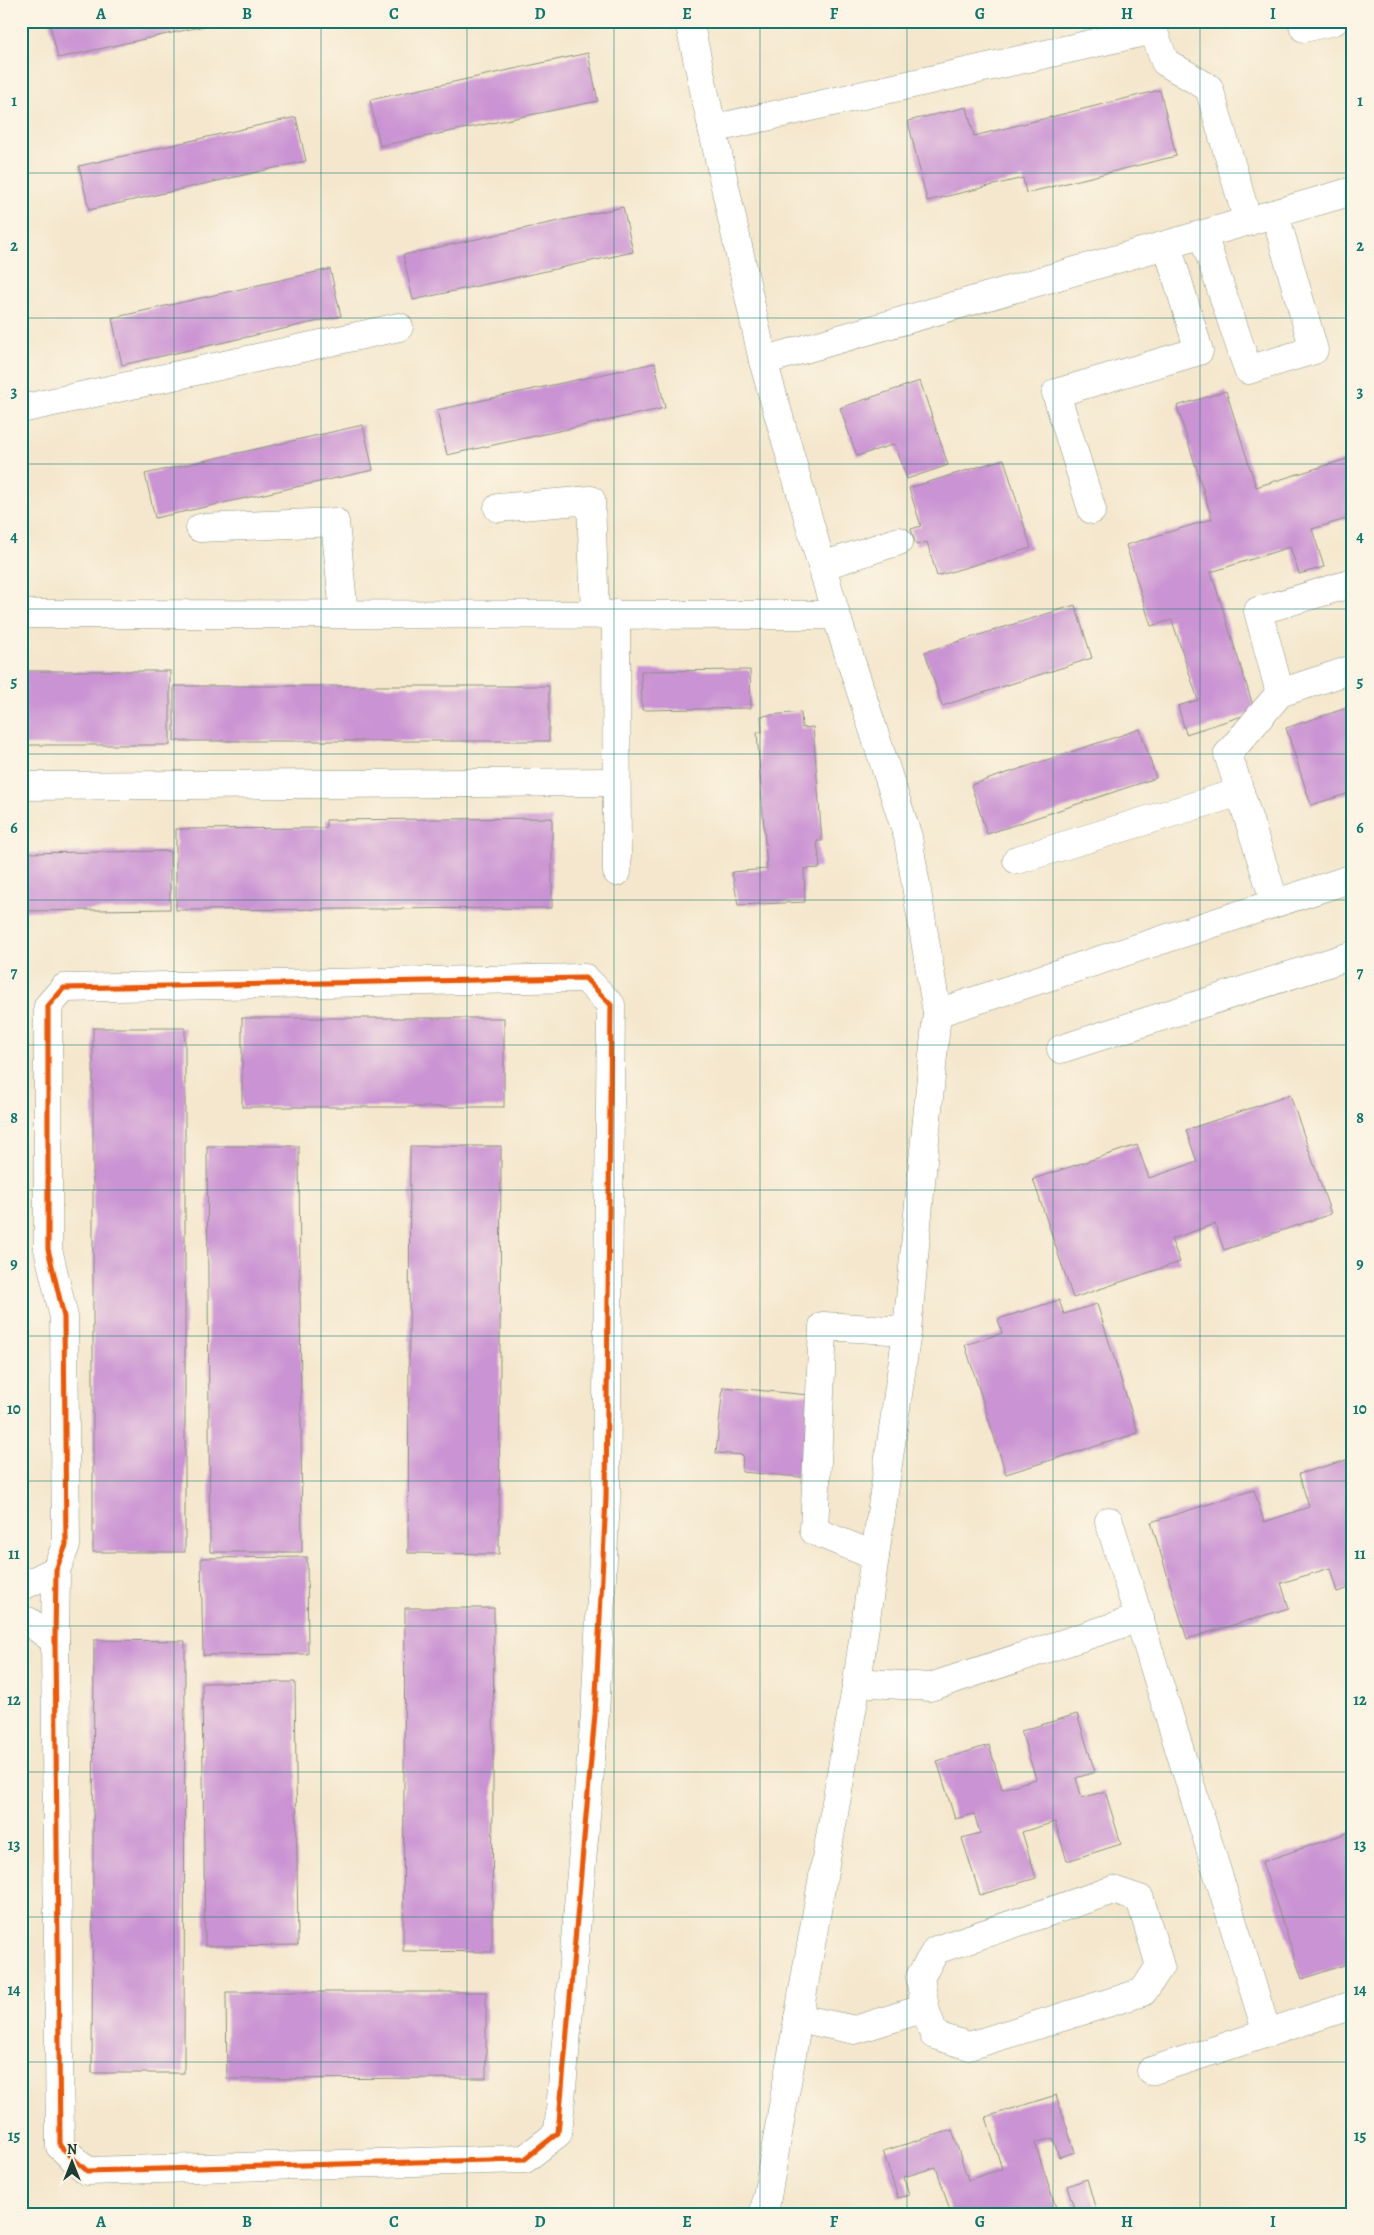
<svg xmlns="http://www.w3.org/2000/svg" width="1374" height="2235" font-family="Alegreya,serif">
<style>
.building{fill:#ca93d3}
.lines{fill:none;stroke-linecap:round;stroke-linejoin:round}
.minor-casing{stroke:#8a9280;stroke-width:29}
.minor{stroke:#fff;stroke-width:28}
.cycleway-casing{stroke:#fcf5e5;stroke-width:8}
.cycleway{stroke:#e8590c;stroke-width:5}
.grid{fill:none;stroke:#0f766e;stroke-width:1;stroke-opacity:0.55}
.neatline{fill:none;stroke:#0f766e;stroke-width:2}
.grid-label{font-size:16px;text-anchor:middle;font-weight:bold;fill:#0f766e}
</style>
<rect width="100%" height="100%" fill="#fcf5e5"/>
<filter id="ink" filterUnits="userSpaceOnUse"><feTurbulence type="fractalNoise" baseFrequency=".02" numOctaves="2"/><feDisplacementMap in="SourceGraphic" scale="10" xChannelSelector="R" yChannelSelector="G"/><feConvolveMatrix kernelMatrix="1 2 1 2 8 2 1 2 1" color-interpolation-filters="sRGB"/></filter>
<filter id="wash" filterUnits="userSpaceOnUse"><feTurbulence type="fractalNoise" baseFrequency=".0096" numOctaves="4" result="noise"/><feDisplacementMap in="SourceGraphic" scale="20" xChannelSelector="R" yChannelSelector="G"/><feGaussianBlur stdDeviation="1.12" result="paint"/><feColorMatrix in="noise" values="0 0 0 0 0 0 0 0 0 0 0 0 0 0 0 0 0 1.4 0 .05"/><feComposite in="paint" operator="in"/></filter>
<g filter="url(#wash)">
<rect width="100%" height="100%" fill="#f4e7cd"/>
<g id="blocks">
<g class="building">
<path d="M49 21H222V22L58 58Z"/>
<path d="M588 53 598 101 380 146 370 100Z"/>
<path d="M1160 90 1176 156 1026 193 1023 178 927 201 908 121 967 107 974 136Z"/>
<path d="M296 117 306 161 89 210 79 166Z"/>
<path d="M623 207 633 252 413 300 403 255Z"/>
<path d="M330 269 341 316 122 365 112 318Z"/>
<path d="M655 363 665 408 447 455 437 410Z"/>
<path d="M920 381 948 465 907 479 895 444 857 456 840 408Z"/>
<path d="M1226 391 1256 487 1353 457V517L1312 529 1324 567 1299 574 1290 547 1211 572 1255 712 1186 734 1178 706 1198 700 1172 620 1151 626 1126 545 1212 519 1177 406Z"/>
<path d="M363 425 373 470 155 518 145 474Z"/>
<path d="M1004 459 1031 548 937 576 927 542 916 545 911 529 921 526 909 488Z"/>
<path d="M1075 605 1092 658 942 706 925 652Z"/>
<path d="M750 670 751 708 642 710 641 671Z"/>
<rect x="21" y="671" width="149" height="74"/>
<rect x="174" y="686" width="375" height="55"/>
<path d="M1353 706V792L1311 805 1286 728Z"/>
<path d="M801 712 802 728 813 727 822 841H817L820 868 804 869 805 902 738 905 732 872 767 869 757 732H762L761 716Z"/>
<path d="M1140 729 1156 778 987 834 971 785Z"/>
<path d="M552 818V908L176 910V829L326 828V820Z"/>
<path d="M170 851V909L21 911V853Z"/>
<rect x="242" y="1018" width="262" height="89"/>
<rect x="93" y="1028" width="92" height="524"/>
<path d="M1290 1095 1331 1214 1224 1250 1215 1224 1171 1239 1180 1262 1073 1298 1033 1179 1137 1145 1149 1178 1197 1162 1186 1130Z"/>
<path d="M207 1146H299L302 1552H210Z"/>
<path d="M410 1146H501L499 1554 408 1553Z"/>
<path d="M1059 1300 1064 1314 1097 1304 1138 1433 1006 1474 965 1345 1002 1333 998 1319Z"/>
<path d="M723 1387 820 1396 812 1478 742 1472 743 1455 716 1453Z"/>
<path d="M1353 1458V1587L1337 1592 1330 1568 1281 1583 1289 1608 1187 1639 1151 1522 1254 1490 1264 1522 1309 1507 1299 1474Z"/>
<path d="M307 1557 308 1654 203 1655 201 1558Z"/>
<path d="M405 1608H494L492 1952 403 1951Z"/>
<path d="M94 1640 185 1641 184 2073H92Z"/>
<path d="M295 1682 298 1945 205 1946 202 1683Z"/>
<path d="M1077 1714 1095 1772 1076 1778 1082 1798 1105 1791 1121 1844 1067 1861 1055 1822 1022 1832 1036 1878 980 1895 962 1838 980 1833 974 1814 955 1819 937 1761 989 1745 1002 1789 1036 1779 1021 1731Z"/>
<path d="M1353 1831V1962L1302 1979 1262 1862Z"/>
<path d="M226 1992H486V2078L227 2079Z"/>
<path d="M1056 2095 1075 2152 1059 2157 1053 2138 1035 2143 1058 2214H951L936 2167 904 2177 909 2195 898 2198 883 2151 952 2130 968 2180 1002 2169 986 2117Z"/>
<path d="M1087 2179 1097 2214H1067L1075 2211 1067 2186Z"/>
</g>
</g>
</g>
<g filter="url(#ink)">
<use href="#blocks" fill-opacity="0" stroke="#8a9280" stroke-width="1"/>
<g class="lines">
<defs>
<g id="minor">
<path d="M689 21 763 361 836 615 908 837 937 1013 907 1331 857 1682 764 2214"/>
<path d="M1302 21 1304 28 1334 21"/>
<path d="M712 129 1153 30 1165 62 1209 88 1248 222"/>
<path d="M1203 235 1248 370 1314 350 1275 214"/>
<path d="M763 361 1353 191"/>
<path d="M21 409 399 327"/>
<path d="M498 508 591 500 595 614"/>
<path d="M1092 510 1056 393 1199 351 1167 245"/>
<path d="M200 528 335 522 344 614"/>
<path d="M822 566 899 541"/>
<path d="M21 614 836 615"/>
<path d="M616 614 617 872"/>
<path d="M1280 693 1258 611 1353 583"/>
<path d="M21 786 616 782"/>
<path d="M1017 860 1240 792"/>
<path d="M1275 903 1228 754 1280 693 1353 669"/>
<path d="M585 978 611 1005 606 1499 595 1714 558 2133 525 2159 87 2171 60 2146 55 1641 56 1570 66 1545 64 1317 48 1249V1006L64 988Z"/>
<path d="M937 1013 1353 878"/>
<path d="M1061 1049 1353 955"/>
<path d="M1109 1521 1267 2033"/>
<path d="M875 1556 814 1531 823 1326 907 1331"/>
<path d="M21 1587 56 1570"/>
<path d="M21 1621H28L55 1641"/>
<path d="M857 1682 930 1687 1140 1618"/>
<path d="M1113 1890 1140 1899 1160 1966 1143 1992 969 2046 934 2035 925 2008 920 1977 936 1950Z"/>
<path d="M798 2018 855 2030 925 2008"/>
<path d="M1151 2071 1353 2005"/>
</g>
</defs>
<use href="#minor" class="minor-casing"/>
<use href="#minor" class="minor"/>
<defs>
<path id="cycleway" d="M585 978 611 1005 606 1499 595 1714 558 2133 525 2159 87 2171 60 2146 55 1641 56 1570 66 1545 64 1317 48 1249V1006L64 988Z"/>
</defs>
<use href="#cycleway" class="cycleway-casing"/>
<use href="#cycleway" class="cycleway"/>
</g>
</g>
<path class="grid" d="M174 21V2214M321 21V2214M467 21V2214M614 21V2214M760 21V2214M907 21V2214M1053 21V2214M1200 21V2214M21 173H1353M21 318H1353M21 464H1353M21 609H1353M21 754H1353M21 900H1353M21 1045H1353M21 1190H1353M21 1336H1353M21 1481H1353M21 1626H1353M21 1772H1353M21 1917H1353M21 2062H1353"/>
<rect width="1374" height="2235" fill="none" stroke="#fcf5e5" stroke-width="55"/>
<g transform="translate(72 2162)" stroke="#fcf5e5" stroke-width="4" paint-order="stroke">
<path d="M0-4L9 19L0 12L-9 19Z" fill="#1f3d34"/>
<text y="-8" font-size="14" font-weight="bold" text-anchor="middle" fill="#1f3d34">N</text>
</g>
<rect x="28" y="28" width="1318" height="2180" class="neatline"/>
<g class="grid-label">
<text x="101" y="19">A</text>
<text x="247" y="19">B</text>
<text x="394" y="19">C</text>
<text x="540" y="19">D</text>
<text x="687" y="19">E</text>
<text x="834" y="19">F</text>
<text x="980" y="19">G</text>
<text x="1127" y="19">H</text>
<text x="1273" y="19">I</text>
<text x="14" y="106">1</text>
<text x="1360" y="106">1</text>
<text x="14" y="251">2</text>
<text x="1360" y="251">2</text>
<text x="14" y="397">3</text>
<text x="1360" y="397">3</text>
<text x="14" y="542">4</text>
<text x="1360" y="542">4</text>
<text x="14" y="687">5</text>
<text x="1360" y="687">5</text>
<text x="14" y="833">6</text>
<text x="1360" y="833">6</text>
<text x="14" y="978">7</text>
<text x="1360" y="978">7</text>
<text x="14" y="1123">8</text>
<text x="1360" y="1123">8</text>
<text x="14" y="1269">9</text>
<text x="1360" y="1269">9</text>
<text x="14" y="1414">10</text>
<text x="1360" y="1414">10</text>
<text x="14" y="1559">11</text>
<text x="1360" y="1559">11</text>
<text x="14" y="1705">12</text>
<text x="1360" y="1705">12</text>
<text x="14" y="1850">13</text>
<text x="1360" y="1850">13</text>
<text x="14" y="1995">14</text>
<text x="1360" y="1995">14</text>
<text x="14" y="2141">15</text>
<text x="1360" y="2141">15</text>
<text x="101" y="2227">A</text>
<text x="247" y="2227">B</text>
<text x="394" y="2227">C</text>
<text x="540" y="2227">D</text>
<text x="687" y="2227">E</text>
<text x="834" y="2227">F</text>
<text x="980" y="2227">G</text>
<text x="1127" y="2227">H</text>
<text x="1273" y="2227">I</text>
</g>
</svg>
